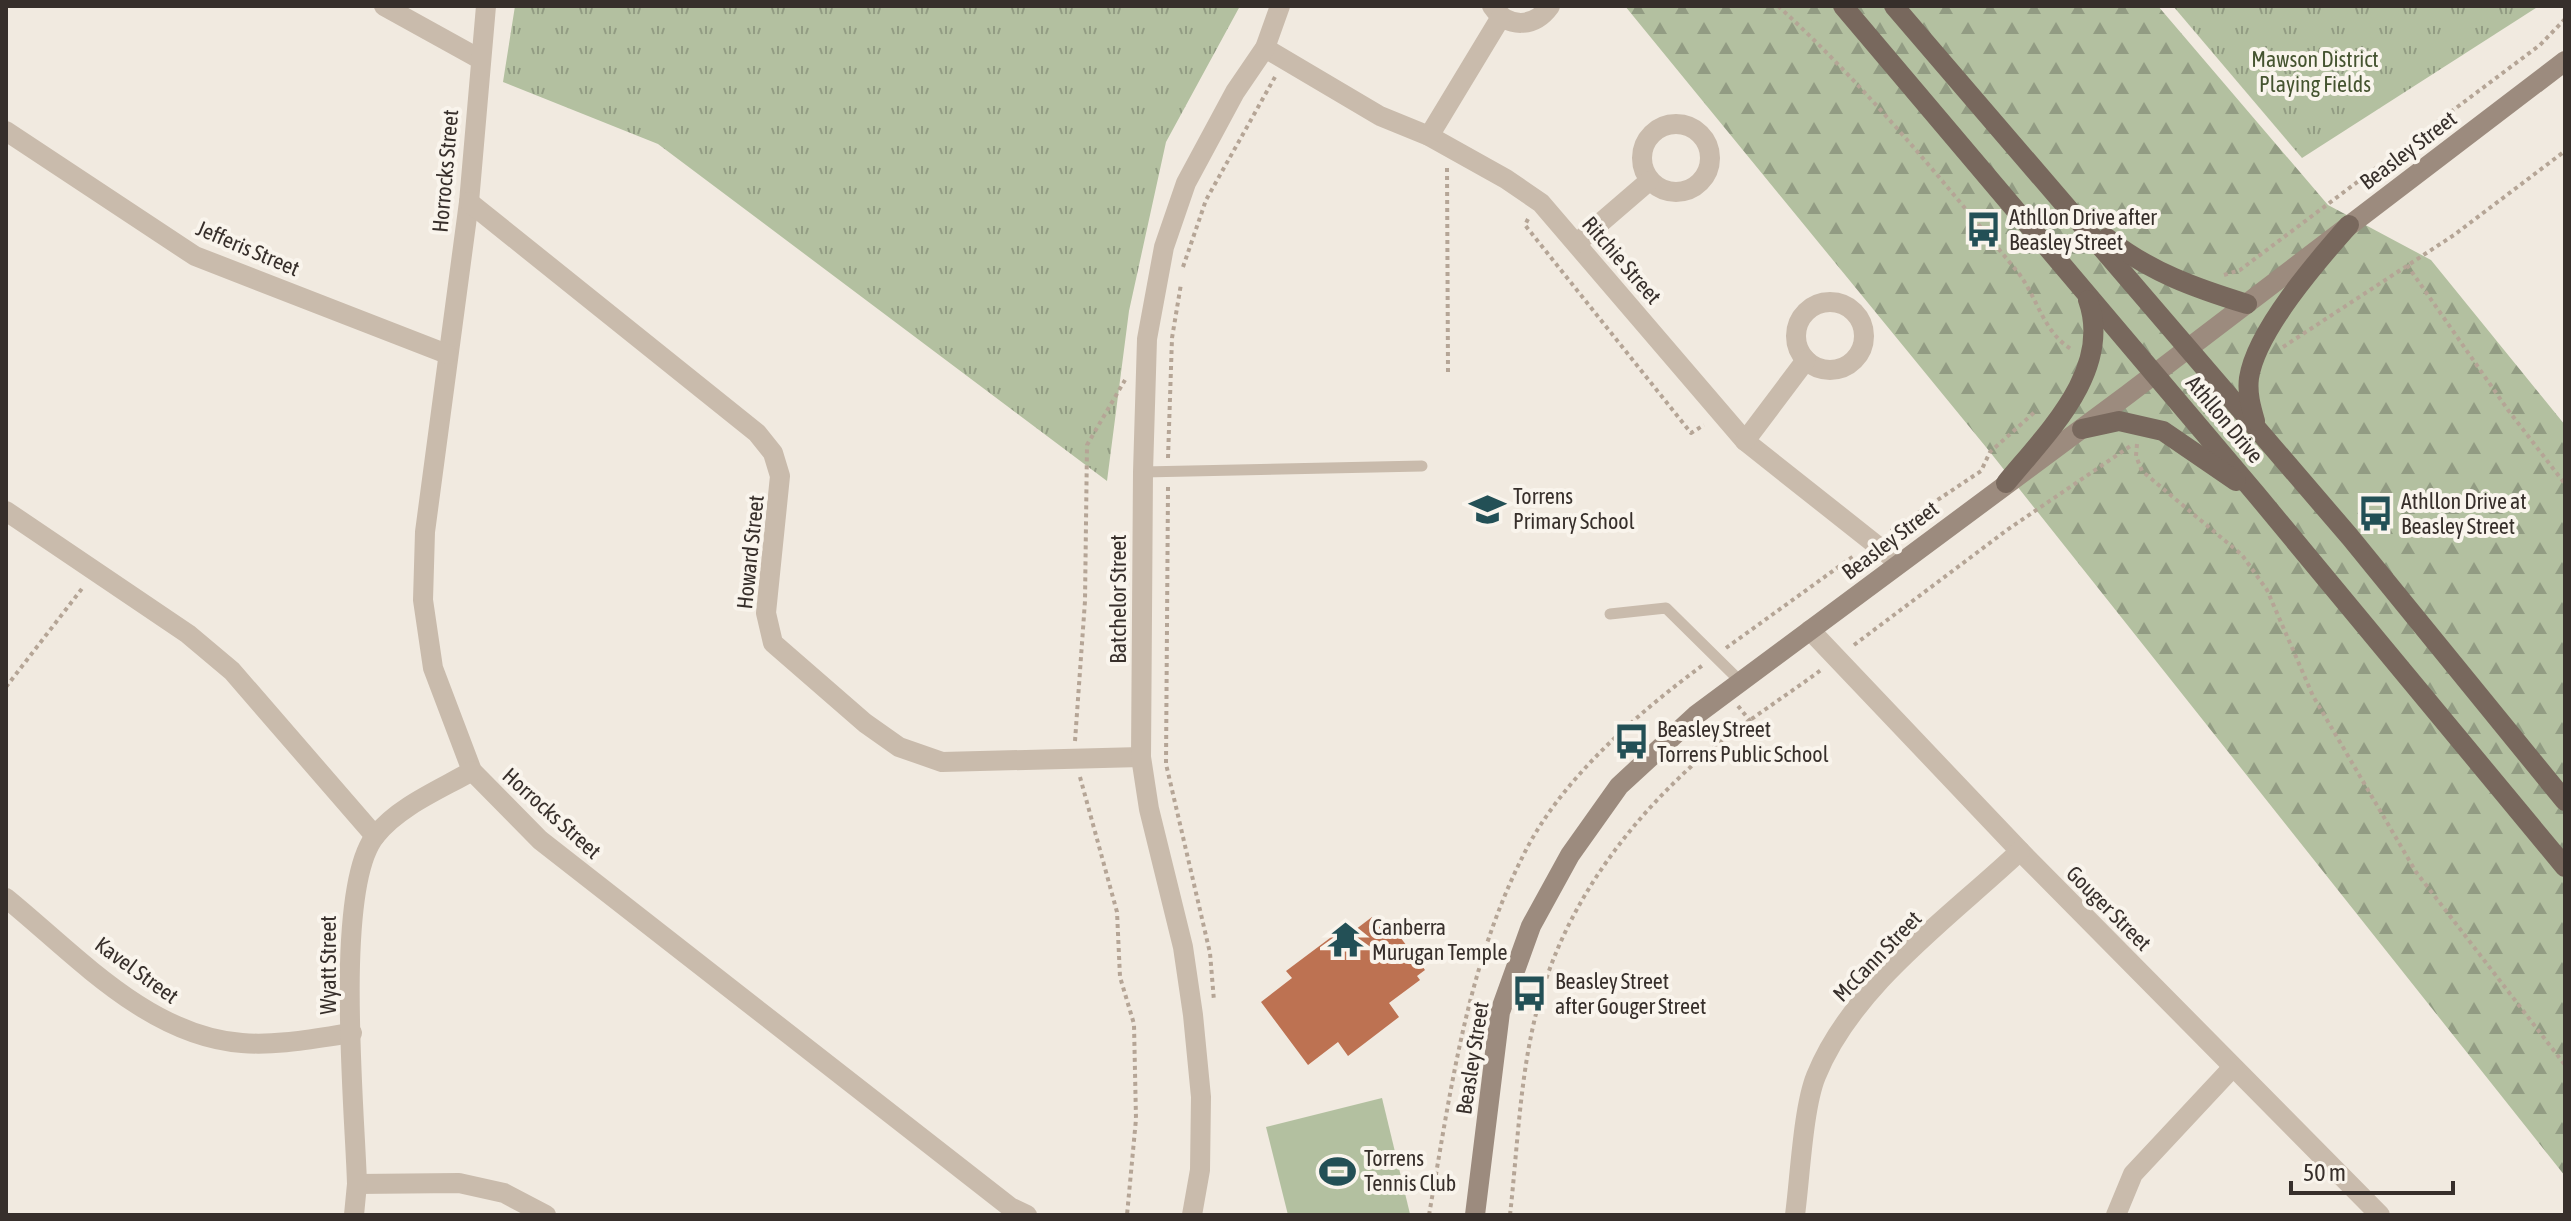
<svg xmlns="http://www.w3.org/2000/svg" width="2571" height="1221" font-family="'Asap Condensed',sans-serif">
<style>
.grass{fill:#b3c0a0}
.forest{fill:url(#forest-firs)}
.park{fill:url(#park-tufts)}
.building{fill:#bd7252}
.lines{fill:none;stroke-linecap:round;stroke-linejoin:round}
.path{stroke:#b5a596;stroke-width:4;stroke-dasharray:4 4;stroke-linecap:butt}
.service{stroke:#c9bbac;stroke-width:11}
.minor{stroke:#c9bbac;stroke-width:20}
.secondary{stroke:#9c8b7e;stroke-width:20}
.primary{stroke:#78685d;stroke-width:20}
.labels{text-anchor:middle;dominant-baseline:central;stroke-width:8;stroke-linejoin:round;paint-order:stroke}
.park-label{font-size:22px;fill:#455430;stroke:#f9f4ec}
.street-label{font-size:22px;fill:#372f2b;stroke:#f9f4ec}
.poi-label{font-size:22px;fill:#372f2b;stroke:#f9f4ec;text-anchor:start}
</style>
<defs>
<pattern id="forest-firs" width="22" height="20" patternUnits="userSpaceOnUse" patternTransform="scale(2)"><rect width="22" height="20" fill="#b3c0a0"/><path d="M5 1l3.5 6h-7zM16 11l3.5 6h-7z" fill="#929c83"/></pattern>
<pattern id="park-tufts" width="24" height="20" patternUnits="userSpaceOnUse" patternTransform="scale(2)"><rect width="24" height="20" fill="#b3c0a0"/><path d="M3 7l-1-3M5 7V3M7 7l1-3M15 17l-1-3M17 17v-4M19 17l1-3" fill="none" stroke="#929c83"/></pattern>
</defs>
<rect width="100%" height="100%" fill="#f1eae0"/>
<path class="grass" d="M1382 1098 1410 1214 1288 1215 1266 1127Z"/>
<path class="forest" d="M1625 6H2158L2328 205 2431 260 2565 425V1176L1990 452Z"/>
<g class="park">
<path d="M515 6H1240L1166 142 1129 311 1107 481 658 144 503 82Z"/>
<path d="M2173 6H2539L2302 158Z"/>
</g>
<path class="building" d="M1372 917 1386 935 1394 929 1425 970 1417 976 1420 980 1389 1003 1399 1017 1348 1056 1338 1042 1308 1065 1261 1002 1292 978 1286 971 1338 932 1343 939Z"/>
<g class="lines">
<g class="path">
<path d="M1778 6C1865 85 1941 179 2016 270 2037 295 2042 331 2071 349"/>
<path d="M1447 168 1448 372"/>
<path d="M1528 219 1525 225 1691 433 1704 425"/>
<path d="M2407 265 2508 410 2565 484"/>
<path d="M1183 267 1206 200 1275 77"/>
<path d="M2224 275 2240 270 2540 45 2565 19"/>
<path d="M2283 347 2454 235 2565 151"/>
<path d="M2137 444 2136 456 2142 471 2242 555 2267 590 2313 696 2416 872 2565 1065"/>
<path d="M1168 458 1172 338 1181 284"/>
<path d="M1168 487 1166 764 1210 953 1214 1001"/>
<path d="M1891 531 1981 471 1990 452 2037 410"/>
<path d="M1854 645 2007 530 2132 445"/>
<path d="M1726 648 1855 555"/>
<path d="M6 687 84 586"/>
<path d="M1738 706 1751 722"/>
<path d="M1075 741 1085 601 1087 445 1125 380"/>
<path d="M1080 777 1117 912 1120 977 1134 1024 1136 1119 1127 1215"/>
<path d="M1429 1215C1451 1089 1467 963 1527 848 1565 776 1639 712 1703 665"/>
<path d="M1510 1215C1518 1144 1520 1068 1540 999 1564 913 1617 837 1681 776 1722 736 1775 704 1821 670"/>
</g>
<g class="service">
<path d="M1143 472 1422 466"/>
<path d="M1610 614 1666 608 1741 682"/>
</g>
<g class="minor">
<path d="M384 6 478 58"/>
<path d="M486 6 469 202 425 532 423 600 433 668 472 771 540 840 1010 1207 1027 1215"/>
<path d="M1492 6C1508 29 1534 28 1550 6"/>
<path d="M1265 48 1380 116 1429 136 1506 179 1541 203 1745 441 1899 563"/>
<circle cx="1676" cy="158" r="34"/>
<path d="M6 131 195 256 447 354"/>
<path d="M1429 136 1501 17"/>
<path d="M469 202 757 433 773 453 780 476 766 613 773 643 865 723 899 747 942 762 1141 757"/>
<path d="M1577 243 1649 181"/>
<circle cx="1830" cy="336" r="34"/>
<path d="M1745 441 1806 360"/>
<path d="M6 511 188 634 232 671 375 836"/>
<path d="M1810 630 2020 851 2380 1215"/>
<path d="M6 898C75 954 148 1036 242 1043 278 1046 316 1038 352 1033"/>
<path d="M357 1184 459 1183 504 1193 546 1215"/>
<path d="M354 1215 357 1184C355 1111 333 886 376 835 399 806 441 789 472 771"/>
<path d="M1192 1215 1200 1170 1201 1097 1193 1015 1183 947 1149 809 1141 757 1143 472 1147 339 1164 247 1186 183 1235 92 1265 48 1280 6"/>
<path d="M1795 1215C1800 1178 1803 1108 1816 1076 1852 986 1950 917 2020 851"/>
<path d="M2116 1215 2133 1174 2233 1067"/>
</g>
<path class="secondary" d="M1475 1215 1500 1012 1531 926 1570 855 1619 786 1696 715 2127 395 2565 61"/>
<g class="primary">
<path d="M1843 6 2256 494 2565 867"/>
<path d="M1894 6 2350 537 2565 801"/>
<path d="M2107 238C2150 272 2195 288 2247 304"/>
<path d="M2255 421C2251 407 2247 393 2249 378 2256 331 2318 260 2349 225"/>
<path d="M2082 429 2119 421 2163 431 2236 481"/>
<path d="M2006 483C2047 433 2113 370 2088 300"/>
</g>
</g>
<defs>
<symbol id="bus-bare" viewBox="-9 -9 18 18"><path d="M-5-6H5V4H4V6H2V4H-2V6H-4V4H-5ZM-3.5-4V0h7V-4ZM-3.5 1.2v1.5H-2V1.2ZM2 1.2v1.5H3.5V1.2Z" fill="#235056" stroke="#f9f4ec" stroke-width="2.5" paint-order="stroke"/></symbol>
<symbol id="school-bare" viewBox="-9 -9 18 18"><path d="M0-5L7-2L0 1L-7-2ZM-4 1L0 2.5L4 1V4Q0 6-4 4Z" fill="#235056" stroke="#f9f4ec" stroke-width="2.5" paint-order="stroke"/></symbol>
<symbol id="temple-bare" viewBox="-9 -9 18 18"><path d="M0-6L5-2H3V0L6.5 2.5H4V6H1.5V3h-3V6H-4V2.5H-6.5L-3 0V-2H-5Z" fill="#235056" stroke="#f9f4ec" stroke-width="2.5" paint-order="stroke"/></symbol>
<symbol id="stadium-bare" viewBox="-9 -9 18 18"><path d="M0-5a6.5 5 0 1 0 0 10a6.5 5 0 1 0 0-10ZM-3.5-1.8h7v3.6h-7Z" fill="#235056" stroke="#f9f4ec" stroke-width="2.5" paint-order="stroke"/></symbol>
</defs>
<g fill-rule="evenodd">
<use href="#bus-bare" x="1958" y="204" width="51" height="51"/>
<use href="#school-bare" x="1462" y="484" width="51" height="51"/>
<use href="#bus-bare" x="2350" y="488" width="51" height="51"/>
<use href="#bus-bare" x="1606" y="716" width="51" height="51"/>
<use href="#temple-bare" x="1320" y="914" width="51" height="51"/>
<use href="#bus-bare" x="1504" y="968" width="51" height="51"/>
<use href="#stadium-bare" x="1312" y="1146" width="51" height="51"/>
</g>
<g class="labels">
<g class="park-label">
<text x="2315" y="59">Mawson District<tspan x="2315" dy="25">Playing Fields</tspan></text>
</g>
<g class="street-label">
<text transform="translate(2408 150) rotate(-37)">Beasley Street</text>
<text transform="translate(445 171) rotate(-85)">Horrocks Street</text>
<text transform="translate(248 248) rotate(23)">Jefferis Street</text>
<text transform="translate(1622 260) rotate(49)">Ritchie Street</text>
<text transform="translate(2225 419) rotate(50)">Athllon Drive</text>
<text transform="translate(1890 540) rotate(-37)">Beasley Street</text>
<text transform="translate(750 552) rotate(-84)">Howard Street</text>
<text transform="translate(1118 599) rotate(-90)">Batchelor Street</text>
<text transform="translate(552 813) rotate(42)">Horrocks Street</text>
<text transform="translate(2109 908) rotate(45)">Gouger Street</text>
<text transform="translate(1877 956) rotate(-46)">McCann Street</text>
<text transform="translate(328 965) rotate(-90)">Wyatt Street</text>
<text transform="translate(137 970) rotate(36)">Kavel Street</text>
<text transform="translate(1472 1058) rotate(-81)">Beasley Street</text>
</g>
<g class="poi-label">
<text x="2009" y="217">Athllon Drive after<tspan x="2009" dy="25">Beasley Street</tspan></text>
<text x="1513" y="496">Torrens<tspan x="1513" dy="25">Primary School</tspan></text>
<text x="2401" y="501">Athllon Drive at<tspan x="2401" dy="25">Beasley Street</tspan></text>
<text x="1657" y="729">Beasley Street<tspan x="1657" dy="25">Torrens Public School</tspan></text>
<text x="1372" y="927">Canberra<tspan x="1372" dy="25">Murugan Temple</tspan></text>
<text x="1555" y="981">Beasley Street<tspan x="1555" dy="25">after Gouger Street</tspan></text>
<text x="1364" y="1158">Torrens<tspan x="1364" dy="25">Tennis Club</tspan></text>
</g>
</g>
<rect width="2571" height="1221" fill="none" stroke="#372f2b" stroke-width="16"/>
<path d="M2291 1181v12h162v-12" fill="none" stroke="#372f2b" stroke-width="4"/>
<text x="2303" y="1181" font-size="24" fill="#372f2b" stroke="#f9f4ec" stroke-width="6" paint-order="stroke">50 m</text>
</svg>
